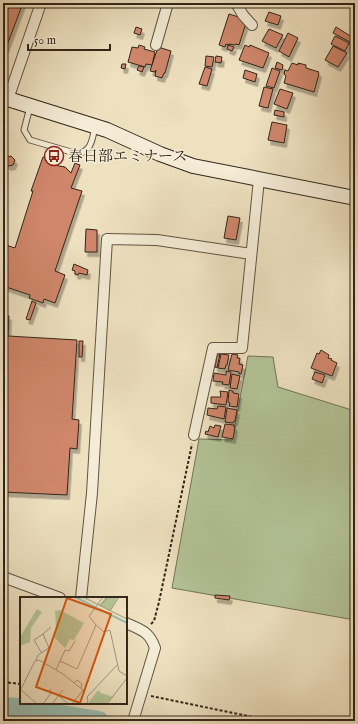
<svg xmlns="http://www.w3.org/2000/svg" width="358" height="724" font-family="'IM FELL English','Noto Serif JP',serif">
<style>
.green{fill:#b3c497;stroke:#727458}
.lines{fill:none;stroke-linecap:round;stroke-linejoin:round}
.river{stroke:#99beb2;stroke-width:20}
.building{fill:#cf866b;stroke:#322519;filter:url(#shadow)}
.lane-casing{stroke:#615443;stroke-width:7}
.street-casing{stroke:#615443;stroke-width:12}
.secondary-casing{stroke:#322519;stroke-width:16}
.path{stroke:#322519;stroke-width:2;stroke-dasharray:3 2;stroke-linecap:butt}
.lane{stroke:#f4ecd6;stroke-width:5}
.street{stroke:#f4ecd6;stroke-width:10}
.secondary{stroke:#f4ecd6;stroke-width:14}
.labels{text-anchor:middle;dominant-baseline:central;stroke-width:3;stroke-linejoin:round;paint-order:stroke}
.poi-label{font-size:15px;fill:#322519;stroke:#f4ecd6;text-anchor:start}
.inset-river{fill:none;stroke:#99beb2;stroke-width:2}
.inset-road{fill:none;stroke:#a3967d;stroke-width:1}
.view{fill:#d6540d;fill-opacity:0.15;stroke:#d6540d;stroke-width:2}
.inset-edge{fill:none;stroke:#322519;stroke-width:2}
</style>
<defs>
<filter id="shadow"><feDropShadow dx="2.5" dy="4.5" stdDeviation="0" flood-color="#0004"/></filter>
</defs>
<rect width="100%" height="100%" fill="#eee1c0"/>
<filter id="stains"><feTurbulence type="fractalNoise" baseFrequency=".005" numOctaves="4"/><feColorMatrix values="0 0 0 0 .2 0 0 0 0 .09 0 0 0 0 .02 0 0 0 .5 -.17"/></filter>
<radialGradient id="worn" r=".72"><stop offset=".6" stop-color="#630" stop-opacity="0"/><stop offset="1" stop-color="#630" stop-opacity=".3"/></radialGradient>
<path class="green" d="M248 356 273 357 278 387 355 411V620L172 588 199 439 232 440Z"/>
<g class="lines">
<path class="river" d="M3 707 19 708 99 721"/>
</g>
<g class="building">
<path d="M3 3H23L6 48 3 47Z"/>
<path d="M269 12 281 16 278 25 265 21Z"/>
<path d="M229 14 242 18 241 21 246 23 239 45 236 44 235 45 229 44V45L226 44 225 47 219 45Z"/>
<path d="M136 27 142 29 140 35 134 33Z"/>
<path d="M336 27 352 37 350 42 333 33Z"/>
<path d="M269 29 283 35 276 48 262 41Z"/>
<path d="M288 33 298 38 289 57 279 51Z"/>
<path d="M335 36 349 43 345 51 331 44Z"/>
<path d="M353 37 355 38V47L349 44Z"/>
<path d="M139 45 145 47 144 49 155 52 152 65 146 64 145 67 128 62 132 47 138 48Z"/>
<path d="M228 45 234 47 232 51 227 49Z"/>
<path d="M245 45 249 47 250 45 269 53 263 68 239 60Z"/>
<path d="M333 46 347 53 338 67 325 60Z"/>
<path d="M158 47 171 51 165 73H164L162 78 155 76 156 70 155 72 150 71Z"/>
<path d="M206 56 214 57 212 67 205 66Z"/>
<path d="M216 56 222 57 221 63 215 62Z"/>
<path d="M277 62 283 65 282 70 275 68Z"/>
<path d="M292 63 298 65V63L306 65V68L319 72 318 74H319L314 92 284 83 286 76 284 74 285 70 288 71Z"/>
<path d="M122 64H126L125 69 121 68Z"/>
<path d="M139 66 144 67 142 72 137 70Z"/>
<path d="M205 67 212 69 207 86 199 84Z"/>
<path d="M272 68 280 71 274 88 266 86Z"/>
<path d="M245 70 257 74 255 82 243 78Z"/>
<path d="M264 87 273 89 268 108 259 106Z"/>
<path d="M280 89 293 93 287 109 274 104Z"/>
<path d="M275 110 284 112V117L274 115Z"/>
<path d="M272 122 287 125 284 143 268 140Z"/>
<path d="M46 154 51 155 50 159H52L54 165 65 167 71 173 75 163 80 165 71 188 82 191 55 271 65 275 55 303 44 299 43 303 29 298 30 295 3 286V244L15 248 33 191H31L43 157H45Z"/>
<path d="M11 156 15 160 13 165 8 166 4 162 5 157Z"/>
<path d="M228 216 240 218 236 240 224 238Z"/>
<path d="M86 229 97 230V252H85Z"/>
<path d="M74 264 88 270 87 275 79 273 78 275 75 274V271L72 270Z"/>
<path d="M32 301 36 303 30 320 26 319Z"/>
<path d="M3 315 9 316 8 336 77 340 72 419 79 420 77 449 70 448 67 495 3 492Z"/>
<path d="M79 341H83L82 357H79Z"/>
<path d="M321 350 329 355 328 358 332 359 331 360 337 363 332 376 311 368 317 353 319 354Z"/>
<path d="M220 354 217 368 215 367 217 356Z"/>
<path d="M221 354 229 355 227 365H226L225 369 218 368Z"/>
<path d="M232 354 238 355 237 358H240L239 364 243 365 241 374H239V372L228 370Z"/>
<path d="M226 371 231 372 229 385 222 384 223 382 213 381 214 373 226 375Z"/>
<path d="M315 372 325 375 322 383 312 379Z"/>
<path d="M232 374 240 376 237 389 230 388Z"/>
<path d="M229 390 233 391V393L239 394 237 407 229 406 230 403 228 402Z"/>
<path d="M220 391 228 392 226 405 211 403V397H221Z"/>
<path d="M218 406 226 407 224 419 207 415 208 408 217 409Z"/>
<path d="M227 408 237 410 235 421H234L233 423 225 422Z"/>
<path d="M225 424 234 425V427H235L233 439 222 437Z"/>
<path d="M215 425 221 426 218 437 205 434 206 431 208 432 210 426 214 428Z"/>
<path d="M215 595 230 596 229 600 215 598Z"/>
</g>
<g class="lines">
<defs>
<path id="lane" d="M30 107 24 130 30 140 78 154C92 150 92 140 95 127"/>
<g id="street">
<path d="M236 3 243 15 252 25"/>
<path d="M156 45 168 3"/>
<path d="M8 99 41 3"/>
<path d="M194 435 213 348H242L259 179"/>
<path d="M3 577 60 598"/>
<path d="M81 598 92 493 107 239 157 240 251 254"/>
<path d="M126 623C141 630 149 631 155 648L133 721"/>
</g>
<path id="secondary" d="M8 99 107 130 160 154 193 166 355 198"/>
</defs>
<use href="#lane" class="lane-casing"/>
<use href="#street" class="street-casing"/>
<use href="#secondary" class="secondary-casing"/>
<g class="path">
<path d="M151 624 154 621 159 602 192 444"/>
<path d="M3 682 21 684"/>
<path d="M151 696 272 721"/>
</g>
<use href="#lane" class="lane"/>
<use href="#street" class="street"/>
<use href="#secondary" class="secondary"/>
</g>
<defs>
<symbol id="bus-ring" viewBox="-11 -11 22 22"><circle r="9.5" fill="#f4ecd6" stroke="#8f2418" stroke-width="1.5"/><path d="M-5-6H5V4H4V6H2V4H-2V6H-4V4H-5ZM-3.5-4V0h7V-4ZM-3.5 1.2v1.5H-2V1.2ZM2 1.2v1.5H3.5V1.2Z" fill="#8f2418"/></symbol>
</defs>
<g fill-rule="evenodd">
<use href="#bus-ring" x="43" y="145" width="22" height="22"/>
</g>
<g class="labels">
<g class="poi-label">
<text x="68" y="156">春日部エミナース</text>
</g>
</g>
<g transform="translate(20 597)">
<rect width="107" height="107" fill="#eee1c0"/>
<path d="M86 0H98L90 14 79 8ZM17 12 22 15 11 31 10 45 0 49V40ZM40 13 64 26 54 43 50 42 45 51 33 39 36 31 35 14ZM78 93 81 96 93 100 85 107H71L69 105Z" fill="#b3c497"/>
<path class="inset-river" d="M55 0 107 26"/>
<path class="inset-road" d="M63 0 107 22M80 9 88 0M90 14 99 0M76 28 84 35 90 33 99 74 107 79M21 55 14 43 23 37M16 63 18 58 29 51 23 37 31 30M40 64 57 72 76 28 69 19 83 0M36 73 45 53 49 54 55 44M54 86 57 83 62 87 61 91M0 92 17 107M1 92 15 64 19 63 43 77 63 93 52 107M39 99 48 107M23 107 31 96 30 92M32 107 43 93M66 107 68 104 67 100 98 67M87 107 107 81"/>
<path class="view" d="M47 1 91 17 60 106 16 90Z"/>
<rect width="107" height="107" class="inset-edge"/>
</g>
<rect width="358" height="724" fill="none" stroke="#eee1c0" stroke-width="16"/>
<rect x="4" y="4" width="350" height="716" fill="none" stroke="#322519" stroke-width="2"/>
<rect x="8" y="8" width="342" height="708" fill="none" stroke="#322519"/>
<path d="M28 44v6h82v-6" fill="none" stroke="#322519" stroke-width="2"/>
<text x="34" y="44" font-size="12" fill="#322519" stroke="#f4ecd6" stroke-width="3" paint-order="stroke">50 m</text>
<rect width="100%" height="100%" filter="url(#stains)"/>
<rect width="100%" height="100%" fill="url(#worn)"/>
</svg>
